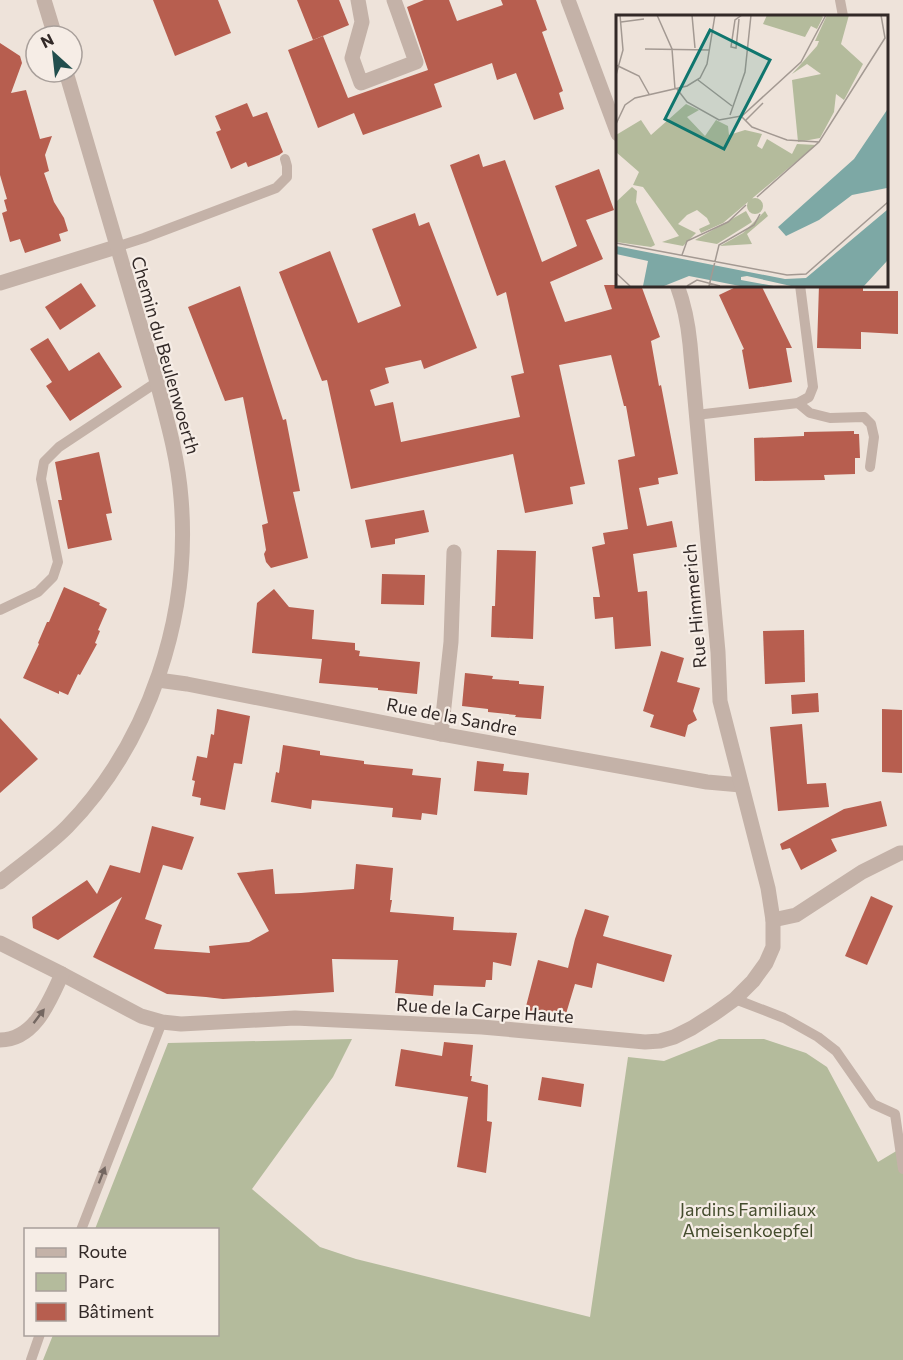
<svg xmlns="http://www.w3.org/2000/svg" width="903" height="1360" font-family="Commissioner,sans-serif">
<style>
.green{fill:#b4bb9c}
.building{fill:#b75e4f}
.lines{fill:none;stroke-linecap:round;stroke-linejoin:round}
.lane{stroke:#c4b2a8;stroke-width:10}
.street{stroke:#c4b2a8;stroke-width:15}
.oneway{fill:#746761}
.labels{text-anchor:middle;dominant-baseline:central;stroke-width:4.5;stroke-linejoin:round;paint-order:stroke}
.street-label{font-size:18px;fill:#322927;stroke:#f6ede6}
.park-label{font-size:18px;fill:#454d2e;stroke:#f6ede6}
.inset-road{fill:none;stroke:#a39992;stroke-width:1.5}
.view{fill:#0f766e;fill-opacity:0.15;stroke:#0f766e;stroke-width:3}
.inset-edge{fill:none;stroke:#322927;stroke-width:3}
</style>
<rect width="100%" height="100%" fill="#eee3da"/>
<path class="green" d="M352 1039 333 1077 252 1189 320 1247 356 1259 590 1317 628 1057 664 1061 719 1039H764L806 1053 827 1067 878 1162 903 1147V1360H43L53 1335 218 1334V1230L95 1229 168 1043Z"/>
<g class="building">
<path d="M153 0H218L231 33 175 56Z"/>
<path d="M297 0H339L349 25 313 40Z"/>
<path d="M424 0H449L457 21 503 5 501 0H536L547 30 542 32 563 91 559 93 564 109 534 120 516 73 497 80 492 63 434 84 442 107 363 135 354 113 318 128 288 50 323 36 348 98 428 70 407 7Z"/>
<path d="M0 43 20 56 22 63 11 93 26 90 40 139 52 136 45 155 49 171 44 173 54 202 64 218 68 231 59 234 61 241 25 253 20 239 10 242 2 213 7 211 4 200 7 199 0 175Z"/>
<path d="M247 103 253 117 267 112 283 152 279 155 248 167 246 162 231 169 216 132 221 130 215 116Z"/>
<path d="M479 154 483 167 505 160 542 262 577 246 555 186 599 169 614 210 586 220 603 259 550 282 565 322 612 309 604 285H641L660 337 651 341 659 386 661 385 678 474 658 478 659 484 639 488 647 526 672 521 677 547 633 554 638 592 647 591 651 646 615 649 613 617 595 619 593 597H600L592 547 605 544 603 533 628 529 618 460 635 456 626 406H624L611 355 559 365 585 484 570 487 573 504 525 513 513 454 351 489 327 380 322 381 279 272 330 251 358 323 401 306 372 229 415 213 419 226 429 222 477 348 424 369 421 360 385 368 389 383 370 390 375 406 393 402 401 442 520 417 511 376 524 373 506 292 497 296 450 165Z"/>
<path d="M81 283 96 306 60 330 45 307Z"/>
<path d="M740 285H761L792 348H786L792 382 749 389 742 350 744 349 719 295Z"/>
<path d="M819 285H863V291H898V334L861 332V349L817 348Z"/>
<path d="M240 286 283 420 286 419 300 491 293 492 308 558 271 568 266 562 264 554 266 550 262 525 268 523 243 397 225 401 188 307Z"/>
<path d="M48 338 69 371 99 352 122 387 70 421 46 386 52 382 30 349Z"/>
<path d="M854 431V434H859L860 458H855V474L824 475 825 480 755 481 754 438 804 436V432Z"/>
<path d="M99 452 112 513 106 514 112 540 68 549 58 500H62L55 462Z"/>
<path d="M424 510 429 532 395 539V544L371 548 365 520Z"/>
<path d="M497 550 536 551 533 639 491 637 492 606H495Z"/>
<path d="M382 574 425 575 424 605 381 604Z"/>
<path d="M64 587 100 603 99 605 107 609 98 630 100 631 95 643 97 644 80 675 78 674 68 695 59 691V694L23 678 39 644 38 643 47 622H49Z"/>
<path d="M274 589 289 607 314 610 312 639 355 643V650L360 651 359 656 420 662 417 694 378 690V688L319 683 322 659 252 653 257 603Z"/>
<path d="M804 630 805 682 765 684 763 631Z"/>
<path d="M661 651 684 658 677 682 700 688 693 711 697 720 688 725 685 737 650 727 654 715 643 711Z"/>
<path d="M465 673 493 676 492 679 519 681V684L544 686 541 719 515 717 516 715 488 712V709L462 706Z"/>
<path d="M818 693 819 712 792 714 791 695Z"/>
<path d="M217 709 250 716 242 764 234 763 225 810 200 805 201 798 192 796 195 781 192 780 197 756 207 758 211 734 214 735Z"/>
<path d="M882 709 902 710V773L882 772Z"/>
<path d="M0 718 38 759 0 793Z"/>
<path d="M802 724 807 784 826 783 829 807 778 811 770 727Z"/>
<path d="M283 745 320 751V755L364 761V764L413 769 412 775 441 778 437 815 422 813 421 820 392 817 393 808 312 800 311 809 271 802 276 772 279 773Z"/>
<path d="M477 761 504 764 503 771 529 773 527 795 474 791Z"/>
<path d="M881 801 887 826 831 839 837 851 801 870 790 848 782 850 780 844 844 809Z"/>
<path d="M152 826 194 837 182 870 163 865 145 919 162 925 154 949 210 953 209 946 249 942 269 931 237 873 273 869 275 894 301 893 354 889 356 864 393 868 390 900H392L390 912 454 917 453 930 517 933 511 966 493 962 492 980H486L485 987 434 985 433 996 395 993 398 960 332 959 334 992 275 996 223 999 206 997 167 994 93 957 122 897 58 940 33 928 32 917 87 880 97 894 110 865 140 873Z"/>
<path d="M871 896 893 906 867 965 845 956Z"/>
<path d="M585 909 609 916 603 936 672 955 664 982 597 963 592 988 575 984 565 1017 557 1015 555 1023 524 1014 538 960 568 968 575 939Z"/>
<path d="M444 1042 473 1045 470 1076H472L471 1081 488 1085 487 1121 492 1122 486 1173 457 1167 468 1097 395 1086 401 1049 442 1056Z"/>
<path d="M542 1077 584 1084 581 1107 538 1100Z"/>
</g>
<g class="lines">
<g class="lane">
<path d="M840 0 843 16"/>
<path d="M116 247 144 238 276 188 287 177V166L285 159"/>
<path d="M798 403 810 413 830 418 864 417 871 424 874 437 870 467"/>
<path d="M696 415 798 403 809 397 813 387 800 285"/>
<path d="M0 610 38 592 53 577 58 562 41 479 44 462 59 447 157 382"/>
<path d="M735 999 784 1018 818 1037 836 1051 873 1104 895 1114 903 1169"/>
<path d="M81 1230 162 1022"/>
<path d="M31 1360 40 1334"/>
</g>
<g class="street">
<path d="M44 0 55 36"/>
<path d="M358 0 362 22 352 58 361 83 416 62 394 0"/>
<path d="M568 0 618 134"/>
<path d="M0 283 116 247"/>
<path d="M158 680 187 684 441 734 707 782 741 785"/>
<path d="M441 734 451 642 454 552"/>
<path d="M0 882C22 864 47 847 67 827 150 742 191 615 181 498 178 458 167 420 157 382L66 72"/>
<path d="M773 920 796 915 862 872 900 853H903"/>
<path d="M0 943 62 974 141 1016 162 1022 181 1024 295 1018 482 1027 645 1042 660 1041 674 1037 692 1028 714 1014 735 999 753 981 766 963 773 947V920L768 888 720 701 718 652 690 344C688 323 684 304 677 285"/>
<path d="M0 1040C35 1040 50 1000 62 974"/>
</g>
</g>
<defs><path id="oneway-solid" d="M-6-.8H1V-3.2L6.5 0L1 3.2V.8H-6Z" transform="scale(1.5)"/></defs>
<g class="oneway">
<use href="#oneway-solid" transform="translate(39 1016) rotate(-53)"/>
<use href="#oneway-solid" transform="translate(102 1175) rotate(-69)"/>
</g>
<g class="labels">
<g class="street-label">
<text transform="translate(166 355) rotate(74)">Chemin du Beulenwoerth</text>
<text transform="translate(694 606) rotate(-95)">Rue Himmerich</text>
<text transform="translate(452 716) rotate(11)">Rue de la Sandre</text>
<text transform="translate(485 1010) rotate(4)">Rue de la Carpe Haute</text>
</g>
<g class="park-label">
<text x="748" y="1209">Jardins Familiaux<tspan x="748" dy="21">Ameisenkoepfel</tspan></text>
</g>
</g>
<g transform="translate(616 15)">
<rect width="272" height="272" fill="#eee3da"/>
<path d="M151 0H205L207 2 201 14 195 11 189 22 147 9ZM211 0H233L225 29 247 49 228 85 220 79 218 97 204 123 182 127 176 65 205 59 191 49 176 59 201 31 203 26H199ZM70 89 83 95 71 102 89 121 100 105 112 111 113 120 129 115 146 119 141 131 146 134 151 124 176 139 181 129 200 130 107 208 85 218 83 214 94 209 91 203 81 195 71 200 62 209 80 218 67 231 46 227 63 221 27 172 17 170 23 157 0 137V120L25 105 35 120ZM16 172 21 176 20 187 39 230 35 232 0 227V187ZM131 191a8 8 0 1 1 16 0a8 8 0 1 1-16 0ZM130 196 136 207 101 229 79 225ZM149 196 152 201 131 219 136 229 104 231 127 218Z" fill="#b4bb9c"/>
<path d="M271 95V173L236 180 203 205 170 221 162 212 238 144ZM271 195V246L248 271H175L131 261 125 262V265L158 271H124L73 261 48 271H27L32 246 0 239V231L169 264 190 263Z" fill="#7da8a5"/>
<path class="inset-road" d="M41 0 56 34 59 74M76 0 79 33M123 4 120 33 115 32 119 5 126 0M5 7 28 4M29 34 94 35M0 50 23 61 33 79M0 60 7 35 4 0M82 65 116 91M61 74 71 87 103 105 125 101 136 112 171 125 203 127M114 100 129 57 135 0M126 101 185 47 210 0M130 105 147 88M0 109 9 90 19 83 71 71 84 63 91 49 99 0M141 182 203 127 269 23 265 0M0 228 171 260 190 259 272 187M66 240 71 226 112 207 130 190M0 258 14 271M71 271 81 265 104 271M93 271 103 230 138 210 144 199"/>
<path class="view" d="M94 15 154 45 108 134 49 104Z"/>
<rect width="272" height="272" class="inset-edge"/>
</g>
<rect x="24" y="1228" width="195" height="108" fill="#f6ede6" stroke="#a89f9a" stroke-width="1.5"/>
<rect x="36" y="1248" width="30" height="9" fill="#c4b2a8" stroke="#a89f9a" stroke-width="1.5"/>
<text x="78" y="1258" font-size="18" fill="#322927">Route</text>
<rect x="36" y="1273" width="30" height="18" fill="#b4bb9c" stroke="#a89f9a" stroke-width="1.5"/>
<text x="78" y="1288" font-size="18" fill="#322927">Parc</text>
<rect x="36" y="1303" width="30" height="18" fill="#b75e4f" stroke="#a89f9a" stroke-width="1.5"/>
<text x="78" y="1318" font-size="18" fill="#322927">Bâtiment</text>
<g transform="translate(54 54) rotate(333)"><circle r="28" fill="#f6ede6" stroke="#a89f9a" stroke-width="1.5"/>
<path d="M0-4.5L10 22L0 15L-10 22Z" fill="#224e4d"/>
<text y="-9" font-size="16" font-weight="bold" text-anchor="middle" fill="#322927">N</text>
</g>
</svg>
